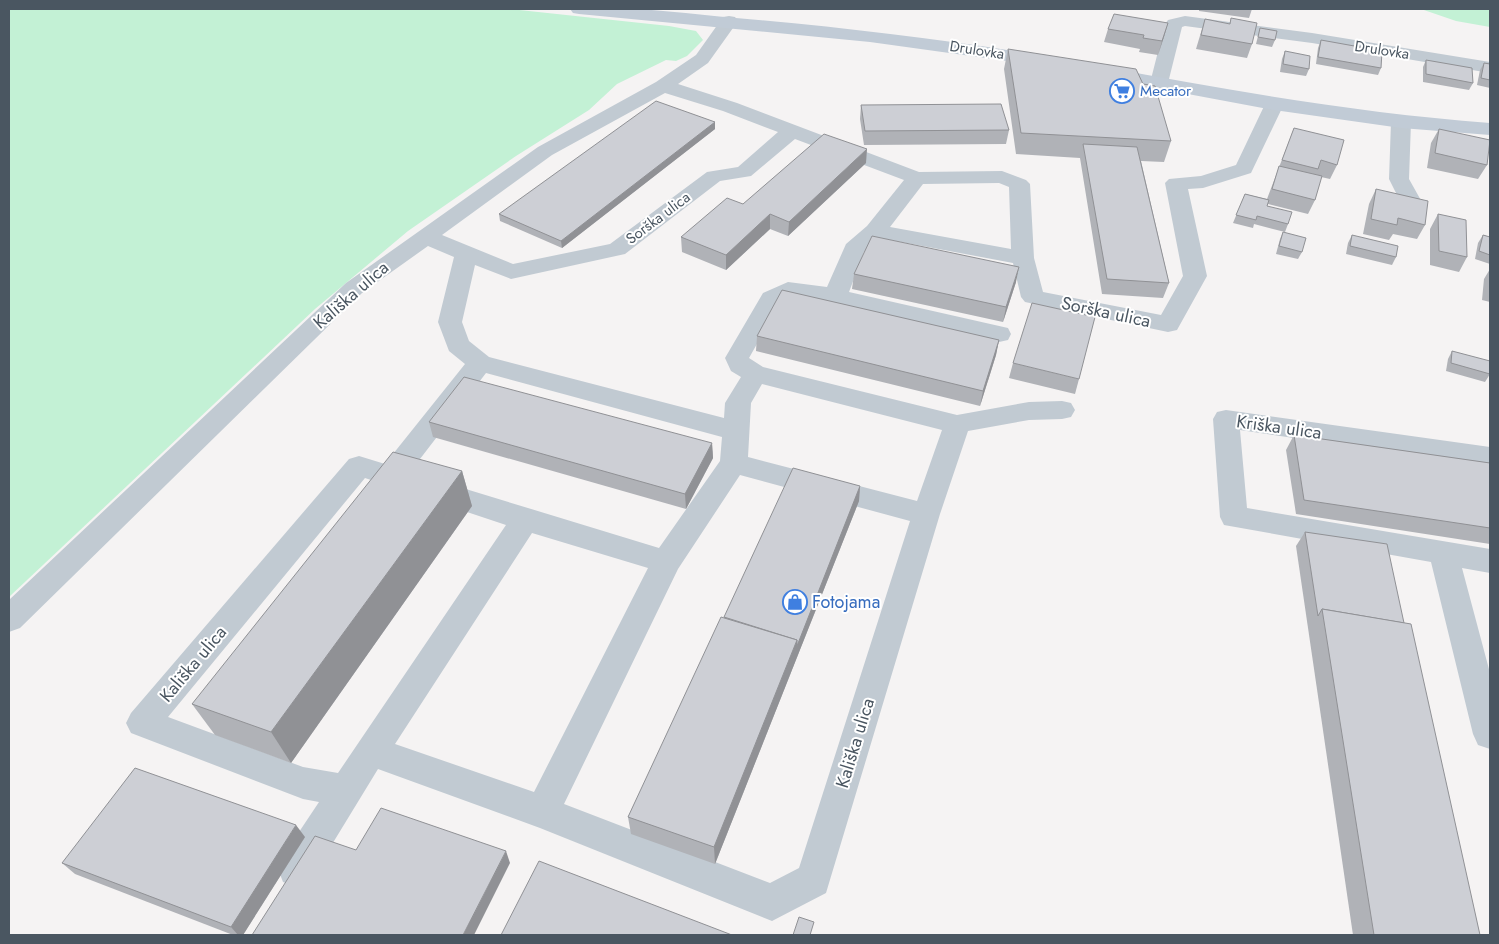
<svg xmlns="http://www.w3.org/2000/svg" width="1499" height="944" font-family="Jost,sans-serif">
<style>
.green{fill:#c3f1d5}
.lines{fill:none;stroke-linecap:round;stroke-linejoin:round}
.street{fill:#c1cad2;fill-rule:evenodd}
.secondary{fill:#c1cbd6;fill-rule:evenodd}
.wall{fill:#b0b2b7}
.shaded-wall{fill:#909195}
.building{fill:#cdcfd5;stroke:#909195}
.labels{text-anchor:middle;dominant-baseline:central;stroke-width:4;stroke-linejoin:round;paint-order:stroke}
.far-street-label{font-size:15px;fill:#4a5661;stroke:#fff}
.far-shop-label{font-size:15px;fill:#366cbe;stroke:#fff;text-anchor:start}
.street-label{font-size:18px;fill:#4a5661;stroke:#fff}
.shop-label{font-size:18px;fill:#366cbe;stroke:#fff;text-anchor:start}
</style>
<rect width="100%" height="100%" fill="#f5f3f3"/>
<g class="green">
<path d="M9 9H510L669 26 696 31 703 40 687 56 676 61 666 60 617 84 589 110 516 156 408 231 315 309 9 597Z"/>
<path d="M1421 9H1490V27L1456 21Z"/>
</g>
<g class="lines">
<g class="street">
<path d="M729 16 735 17 738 21 708 63 678 84 737 103 919 172 1002 171 1026 180 1030 184 1034 258 1043 292 1161 315 1183 276 1165 183 1169 179 1201 176 1236 165 1267 100H1281L1284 104 1251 173 1203 188 1188 189 1207 276 1177 330 1168 332 1025 302 1021 297 1013 263 880 238 864 252 849 292 1008 328 1011 334 1008 340 999 342 835 304 791 297 780 303 749 358 763 367 957 415 1029 402 1062 401 1071 403 1075 410 1071 417 1062 419 1029 420 968 431 940 514 826 893 772 921 540 828 378 769 309 882 296 887 283 882 278 869 283 856 319 802 303 799 131 733 126 723 131 713 349 459 359 456 385 464 465 364 449 351 438 322 454 257 428 246 362 293 20 628 9 632V600L346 283 538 147 656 82 696 55 723 17ZM665 93 723 111 778 132 738 167 707 172 610 244 513 264 442 235 552 155ZM795 139 904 180 867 226 846 244 827 287 788 282 763 293 725 358 731 371 741 377 725 403 724 418 489 357 469 341 462 322 475 265 511 279 625 254 720 181 751 176ZM999 183 1009 187 1011 249 890 227 923 184ZM486 373 722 437 720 461 659 548 410 472ZM762 384 942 430 917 501 748 457 751 403ZM740 475 910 521 799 868 770 883 564 804 678 569ZM365 478 506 525 338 773 303 767 168 717ZM532 533 648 568 534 792 395 744Z"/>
<path d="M1185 16 1312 33 1490 62V73L1312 43 1185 26 1182 27 1168 83 1166 87H1152L1150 83 1165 24 1168 20Z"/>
<path d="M1401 116 1408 118 1411 122 1409 179 1423 204 1420 209 1412 210 1404 209 1389 179 1391 122 1394 118Z"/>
<path d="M1226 410 1490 447V467L1240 430 1247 508 1490 549V573L1462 568 1490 673V749L1478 745 1473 734 1431 562 1224 525 1220 517 1213 419 1217 412Z"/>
</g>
<g class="secondary">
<path d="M570 9C625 5 681 13 736 18 839 27 942 39 1044 56L1050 57 1053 61 1050 65 1044 66 870 42 579 14 573 13Z"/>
<path d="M1104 67C1232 91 1360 113 1490 123V135L1401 128 1274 110 1097 77 1095 73 1097 69Z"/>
</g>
</g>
<g class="wall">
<path d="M1199 9H1252L1249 18 1199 11Z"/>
<path d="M1205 19 1252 44 1247 58 1196 49Z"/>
<path d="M1168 23 1158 55 1139 52 1140 49 1104 42 1108 29Z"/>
<path d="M1260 28 1275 40 1272 47 1256 44Z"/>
<path d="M1321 40 1381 68 1378 75 1316 64 1318 48Z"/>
<path d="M1008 49 1171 141 1164 162 1141 161 1169 283 1163 298 1102 294 1080 158 1016 154 1004 69Z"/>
<path d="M1285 51 1309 69 1306 76 1280 72 1282 59Z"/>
<path d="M1426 60 1473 83 1469 90 1423 82V67Z"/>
<path d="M1484 63 1490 64V88L1477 85 1480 70Z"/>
<path d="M861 105 1009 130 1006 144 864 145 860 119Z"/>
<path d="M715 122V129L562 248 500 221 499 214Z"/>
<path d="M1294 128 1337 165 1330 179 1321 177 1315 200 1308 214 1268 204 1267 206 1288 224 1285 232 1254 224 1253 228 1233 223 1245 194 1267 199Z"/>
<path d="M1439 129 1487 165 1478 179 1427 168 1431 143Z"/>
<path d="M866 163 788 236 770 229 726 270 682 252 681 237 743 204Z"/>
<path d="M1376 189 1425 225 1417 239 1393 234 1389 240 1363 234 1369 204Z"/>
<path d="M1438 214 1467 257 1459 272 1430 265V229Z"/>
<path d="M1283 232 1302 252 1298 259 1276 254 1280 239Z"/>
<path d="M1352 235 1396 257 1392 265 1346 254 1348 243Z"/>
<path d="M1483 235 1490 237V264L1475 259 1478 243Z"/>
<path d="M1490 269V302L1482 300 1484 279Z"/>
<path d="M854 274 1016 282 1003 322 852 289Z"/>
<path d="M757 336 999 340 996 355 980 406 756 351Z"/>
<path d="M1452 351 1490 374 1485 382 1446 371 1448 359Z"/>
<path d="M1013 363 1079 379 1075 394 1009 378Z"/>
<path d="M429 422 712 443 713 458 686 509 433 437Z"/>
<path d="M1294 435 1490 463V544L1296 514 1286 450Z"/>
<path d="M462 471 472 506 291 763 215 735 192 704Z"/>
<path d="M860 486 859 501 715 864 631 834 628 817 724 617Z"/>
<path d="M1305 532 1404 623 1480 935H1353L1296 546Z"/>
<path d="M305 837 243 935H233L75 874 62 863Z"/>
</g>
<g class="shaded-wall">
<path d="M1168 23 1164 37 1158 55 1162 41Z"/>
<path d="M715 122V129L562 248 561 241Z"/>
<path d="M867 149 866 163 788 236 789 222Z"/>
<path d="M770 214V229L726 270V255Z"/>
<path d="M1019 267 1016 282 1003 322 1006 307Z"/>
<path d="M999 340 996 355 980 406 983 391Z"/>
<path d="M712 443 713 458 686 509 685 494Z"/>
<path d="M462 471 472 506 291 763 271 732Z"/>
<path d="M860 486 859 501 715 864 714 847 797 640Z"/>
<path d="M296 825 305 837 243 935H238L231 927Z"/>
<path d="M506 851 510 863 474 935H463Z"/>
</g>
<g class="building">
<path d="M1114 14 1168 23 1162 41 1143 38 1144 35 1108 29Z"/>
<path d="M1231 18 1257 23 1252 44 1201 35 1205 19 1230 24Z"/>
<path d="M1260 28 1277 31 1275 40 1258 37Z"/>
<path d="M1321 40 1382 51 1381 68 1318 57Z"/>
<path d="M1008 49 1136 69 1143 84 1155 86 1171 141 1021 133Z"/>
<path d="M1285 51 1310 56 1309 69 1283 64Z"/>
<path d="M1426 60 1472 68 1473 83 1426 74Z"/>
<path d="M1484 63 1490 64V80L1481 78Z"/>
<path d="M656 101 715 122 561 241 499 214Z"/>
<path d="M1001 104 1009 130 865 131 861 105Z"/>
<path d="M1294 128 1344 140 1337 165 1321 160 1318 169 1282 160Z"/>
<path d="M1439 129 1490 140 1487 165 1435 153Z"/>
<path d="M824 134 867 149 789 222 770 214 726 255 681 237 727 198 743 204Z"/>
<path d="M1083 144 1137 147 1169 283 1107 279Z"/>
<path d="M1279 166 1322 176 1315 200 1272 189Z"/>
<path d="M1376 189 1428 201 1425 225 1398 218 1397 225 1371 219Z"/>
<path d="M1245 194 1269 200 1267 206 1292 212 1288 224 1257 216 1256 220 1236 215Z"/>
<path d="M1438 214 1466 220 1467 257 1439 251Z"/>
<path d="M1283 232 1306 238 1302 252 1279 246Z"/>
<path d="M1352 235 1398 246 1396 257 1350 246Z"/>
<path d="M1483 235 1490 237V255L1479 251Z"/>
<path d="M872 236 1019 267 1006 307 854 274Z"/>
<path d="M782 290 999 340 983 391 757 336Z"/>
<path d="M1032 303 1095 317 1079 379 1013 363Z"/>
<path d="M1452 351 1490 361V374L1451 363Z"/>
<path d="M464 377 712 443 685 494 429 422Z"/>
<path d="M1294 435 1490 463V528L1304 500Z"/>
<path d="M393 452 462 471 271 732 192 704Z"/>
<path d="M793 468 860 486 797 646V640L724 617Z"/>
<path d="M1305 532 1387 544 1404 623 1322 609 1318 616Z"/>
<path d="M1322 609 1411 624 1480 935H1374Z"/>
<path d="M721 617 797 640 714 847 628 817Z"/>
<path d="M135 768 296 825 231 927 62 863Z"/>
<path d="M381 808 506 851 463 935H252L315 836 356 850Z"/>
<path d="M539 861 732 935H501Z"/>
<path d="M799 917 814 922 810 935H793Z"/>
</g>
<defs>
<symbol id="supermarket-ring" viewBox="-11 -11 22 22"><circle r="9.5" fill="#fff" stroke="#3f7fe0" stroke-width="1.5"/><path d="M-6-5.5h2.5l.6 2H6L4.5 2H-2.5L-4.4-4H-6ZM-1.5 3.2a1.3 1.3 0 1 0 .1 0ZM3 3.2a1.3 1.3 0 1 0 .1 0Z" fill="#3f7fe0"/></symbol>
<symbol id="shop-ring" viewBox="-11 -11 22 22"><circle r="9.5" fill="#fff" stroke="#3f7fe0" stroke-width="1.5"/><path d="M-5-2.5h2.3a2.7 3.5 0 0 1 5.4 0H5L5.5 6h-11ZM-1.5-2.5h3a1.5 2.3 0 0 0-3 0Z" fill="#3f7fe0"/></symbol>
</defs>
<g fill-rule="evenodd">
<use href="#supermarket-ring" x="1108" y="77" width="28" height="28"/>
<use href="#shop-ring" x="781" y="588" width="28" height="28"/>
</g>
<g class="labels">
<g class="far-street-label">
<text transform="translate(977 50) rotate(9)">Drulovka</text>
<text transform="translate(1382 50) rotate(9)">Drulovka</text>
<text transform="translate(658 218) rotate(-37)">Sorška ulica</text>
</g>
<g class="far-shop-label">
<text x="1140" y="91">Mecator</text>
</g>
<g class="street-label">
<text transform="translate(351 295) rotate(-41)">Kališka ulica</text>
<text transform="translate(1106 312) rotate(12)">Sorška ulica</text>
<text transform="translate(1279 427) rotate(8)">Kriška ulica</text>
<text transform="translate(193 664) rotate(-50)">Kališka ulica</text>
<text transform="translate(855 743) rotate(-73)">Kališka ulica</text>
</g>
<g class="shop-label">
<text x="812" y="602">Fotojama</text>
</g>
</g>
<rect width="1499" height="944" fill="none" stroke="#4a5661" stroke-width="20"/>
</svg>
